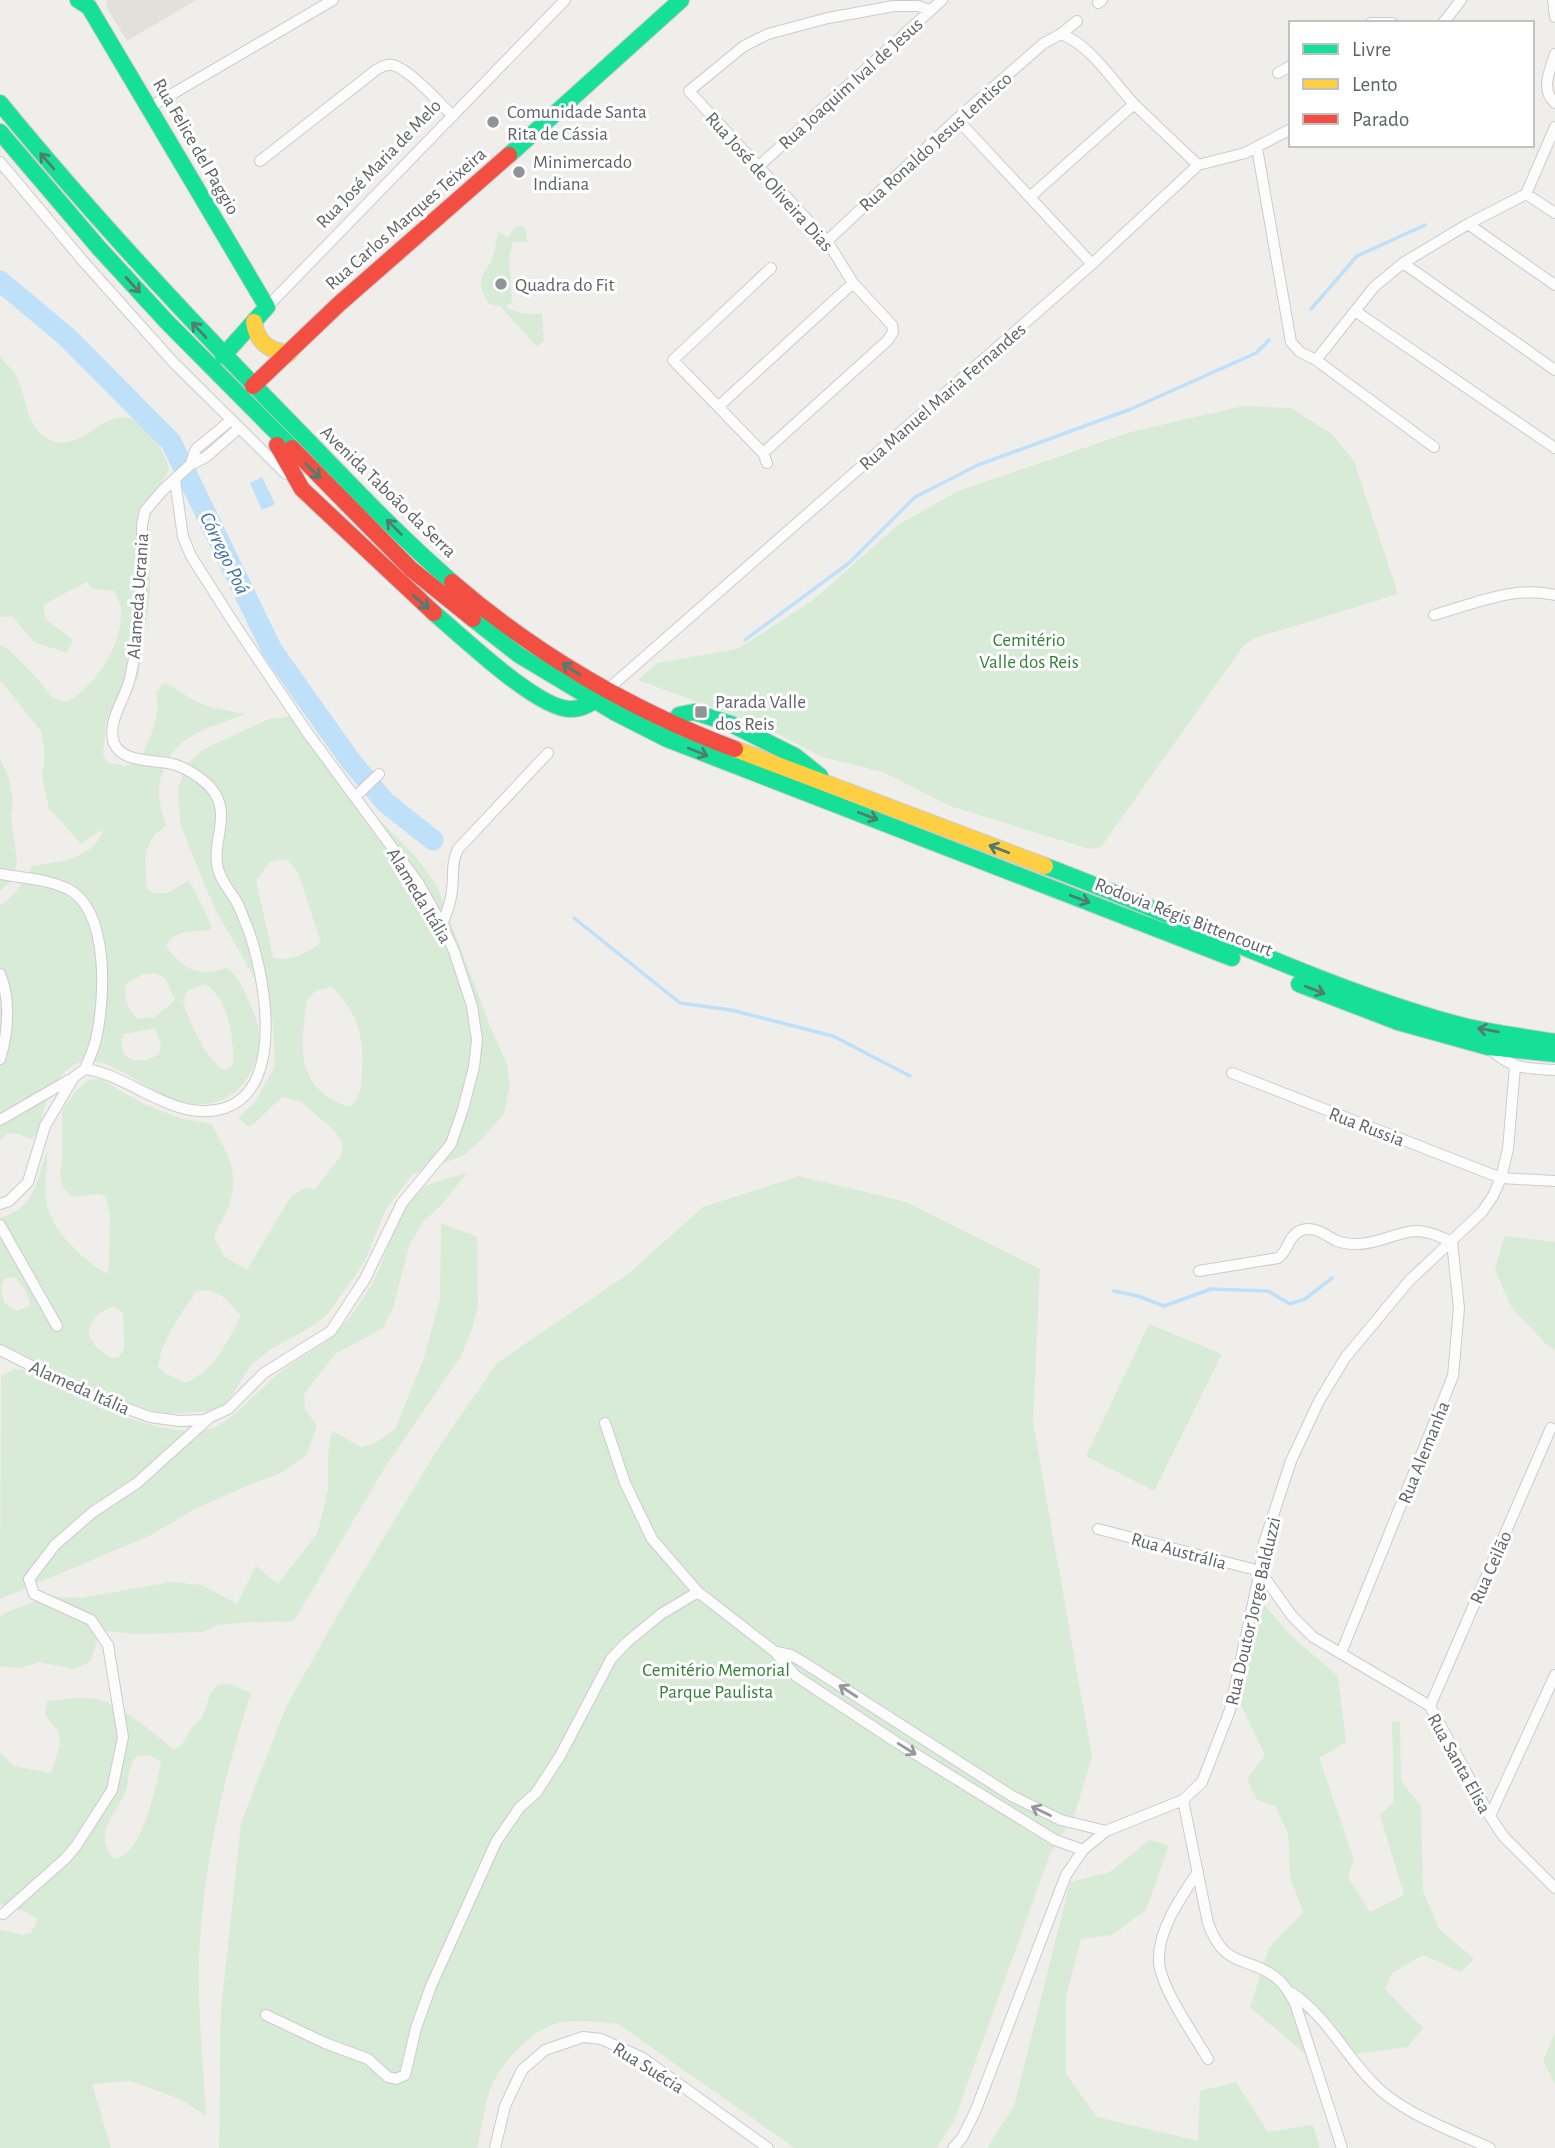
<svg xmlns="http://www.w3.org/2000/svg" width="1555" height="2148" font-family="'Alegreya Sans',sans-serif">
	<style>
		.education { fill: #e2e0da }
		.green { fill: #d8ebd6; fill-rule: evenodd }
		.water { fill: #bfe0f9 }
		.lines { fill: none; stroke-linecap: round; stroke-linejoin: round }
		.stream { stroke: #bfe0f9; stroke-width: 3.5 }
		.river { stroke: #bfe0f9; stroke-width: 21 }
		.street-casing { stroke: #cbcccc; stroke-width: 12 }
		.fast-casing { stroke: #cacacb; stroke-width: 18 }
		.slow-casing { stroke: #cacacb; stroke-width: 18 }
		.jam-casing { stroke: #cacacb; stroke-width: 18 }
		.street { stroke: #fdfcfc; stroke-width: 10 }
		.fast { stroke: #16e098; stroke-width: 16 }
		.slow { stroke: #ffcf43; stroke-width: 16 }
		.jam { stroke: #f24e42; stroke-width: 16 }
		.oneway { stroke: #507c72 }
		.oneway2 { stroke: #96999c }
		.poi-dot { fill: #919496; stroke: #fff; stroke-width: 2.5 }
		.labels { text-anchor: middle; stroke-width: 6; stroke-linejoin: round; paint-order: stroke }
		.street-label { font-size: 19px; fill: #5f6368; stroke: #fff }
		.poi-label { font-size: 19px; fill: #5f6368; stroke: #fff; text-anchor: start }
		.park-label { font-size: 19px; fill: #348238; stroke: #fff }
		.water-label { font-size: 21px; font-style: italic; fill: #4174aa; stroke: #fff }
	</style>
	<rect width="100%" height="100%" fill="#efeeea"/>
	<path class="education" d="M106 0H196L127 41 107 8Z"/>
	<path class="green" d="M522 226 526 229 527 242H513L509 256 512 302 505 307 520 313 542 314 544 340 537 347 500 306 489 304C476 282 480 280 491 261 495 252 496 241 498 232L508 237 516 226Z
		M0 356C5 363 13 370 17 377 26 397 27 428 48 439 88 459 114 383 152 437 160 448 166 456 169 470L149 501 146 549 150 574V595L138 678 111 710 106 722 103 755 108 763 125 766 140 760C150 738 162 716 156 692L164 683C181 689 188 700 205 705 217 709 232 711 245 714 209 728 172 735 161 777 157 793 160 811 167 825 141 842 145 860 147 888L153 893H168L189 880 212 926 209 930C193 932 174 929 166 946 182 969 199 978 226 968 237 974 242 986 247 997 252 1008 258 1021 259 1033 263 1066 238 1103 203 1104 192 1104 175 1101 166 1096 145 1087 105 1056 84 1061 52 1070 44 1106 38 1134L30 1139 19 1134 8 1133 0 1140V906C15 895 25 883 32 866 57 862 95 859 103 829L81 844 49 808 42 776 45 756 41 731 0 680V645L7 648 34 675 53 698 68 702C97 683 121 648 121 613 121 605 117 598 115 591L94 589 86 582 43 605 46 619 73 640 67 653 34 642 12 616 0 617ZM156 973 165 978 175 1000 155 1017 138 1019C127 1010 125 999 125 985L141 975ZM206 984C229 1001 234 1039 233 1066L225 1070C207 1063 188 1019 183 1001L188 990ZM155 1028 161 1046 159 1054C147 1062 135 1063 124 1055L121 1041 124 1034Z
		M1243 406 1291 408 1333 435 1354 461 1398 594 1255 638 1244 645 1101 847 1089 849 950 806 883 772 822 757 763 726 638 680 657 663 737 649 812 601 898 525 958 491 1131 432Z
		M290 717 307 728 369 809 416 857 437 886 490 1026 507 1064 510 1086 504 1114 481 1140 463 1156 413 1174 386 1209 364 1263 326 1316 306 1330 271 1349 250 1366 227 1403 217 1411 163 1414 118 1399 0 1346V1218C36 1207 36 1182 47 1151 48 1167 44 1185 46 1200 49 1229 83 1260 107 1274L109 1266 110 1214 105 1196 98 1194 72 1197 62 1187 60 1173 62 1161V1111L77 1090 88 1080 100 1079 146 1105 180 1118 212 1124C228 1156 241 1171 228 1208 224 1219 217 1227 214 1238L225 1257 247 1270 291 1196 305 1188 315 1189 341 1156 343 1144 335 1131 301 1102 283 1097C270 1106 262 1119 249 1127L238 1118 255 1102 275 1066 273 1022 258 984 216 911 203 881 180 823 178 788 188 763 204 749 269 719ZM287 859 298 872 321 943C307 952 289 964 273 957L256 880 270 862ZM332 987C358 1013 364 1036 362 1072 362 1085 360 1098 350 1107 295 1089 300 1049 307 1000L316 990ZM15 1277 26 1291 31 1306 15 1311 4 1303 1 1288 4 1279ZM210 1290 224 1297 241 1316C225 1345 216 1369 186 1383L166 1374 158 1367C161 1341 181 1313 196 1292ZM114 1307 123 1313 124 1348 119 1357 111 1358 96 1347 88 1334C92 1318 98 1311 114 1307Z
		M0 759 8 775 13 799 11 815 17 862 13 880 0 891Z
		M467 1173 442 1204 423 1222 409 1246 393 1308 383 1328 335 1354 304 1394 305 1409 317 1426 306 1455 281 1473 244 1487 195 1509 151 1535 0 1599 1 1376 14 1369 23 1370C69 1393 163 1444 214 1428 230 1422 266 1383 283 1370 296 1360 310 1353 323 1344 343 1329 361 1304 373 1282 385 1260 396 1216 409 1199 422 1183 449 1178 467 1173Z
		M799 1176 906 1202 1040 1269 1033 1423 1092 1757 1074 1816 1050 1854 954 2121 936 2148H795L618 2024C597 2022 578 2019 558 2023 533 2029 503 2061 492 2085 484 2103 482 2128 477 2148H219L221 2011 241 1823 286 1707 345 1602 437 1450 497 1363 628 1274 703 1207Z
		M441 1223 477 1237 478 1305 472 1329 461 1356 385 1467 294 1621 237 1623 218 1625 202 1632 136 1634 105 1631 97 1640 91 1661 75 1669 38 1662 21 1668 0 1666V1617L5 1613 49 1596 80 1598 171 1582 202 1585 237 1604 256 1566 278 1584 318 1532 328 1489V1455L330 1439 333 1431 361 1447 375 1443 395 1429 424 1358 440 1299Z
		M1504 1236 1555 1242V1350L1548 1346 1512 1308 1495 1270Z
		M1149 1324 1222 1354 1154 1491 1086 1456Z
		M1260 1600 1291 1636 1338 1676 1346 1742 1319 1758 1354 1859 1348 1877 1370 1912 1404 1895 1380 1815 1394 1802 1392 1722 1400 1721 1401 1781 1421 1806 1423 1891 1439 1929 1474 1959 1461 1972 1423 1955 1392 1973 1385 1989 1423 2028 1408 2047 1354 2054 1318 2010 1297 2020 1309 2057 1250 2007 1269 1948 1303 1912 1290 1876 1288 1833 1275 1806 1257 1800 1247 1779 1265 1755 1239 1701Z
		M230 1684 251 1693C223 1779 202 1870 199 1961 198 2012 203 2065 206 2116L180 2099 130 2081 92 2084 111 2148H0V1930L23 1935 31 1933 38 1919 24 1911 0 1905V1752L14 1766 51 1773 60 1745 59 1733 45 1714 47 1701C64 1700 86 1695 103 1701 122 1707 157 1735 173 1749L181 1746 193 1726 202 1718 211 1692 218 1685ZM149 1755 161 1762C156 1787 143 1855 114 1859 92 1835 114 1817 125 1793 131 1778 125 1771 137 1756Z
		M1149 1840 1169 1845 1146 1910 1112 1935 1081 1939 1066 1997V2074L1097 2117 1198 2141 1200 2091 1236 2082 1268 2132 1313 2125 1320 2148H987L1014 2106 1070 1882 1110 1872Z
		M1555 2033V2084L1543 2061Z"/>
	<path class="water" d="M262 477 275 504 262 510 250 483Z"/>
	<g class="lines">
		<path class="stream" d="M1311 309 1357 256 1425 225
			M745 640 849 563 915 497 978 465 1131 409 1256 353 1269 340
			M574 918 680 1003 731 1010 833 1036 910 1076
			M1114 1291 1138 1296 1164 1306 1211 1289 1268 1291 1290 1304 1305 1299 1332 1278"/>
		<path class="river" d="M0 281 67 337 171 442 272 650 350 760 385 802 433 840"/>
		<defs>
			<path id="street" d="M1553 0 1555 17
				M1098 3 1102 0
				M1371 23H1392
				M1443 23 1461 0
				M1061 34 1077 21
				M1555 54C1550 70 1540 90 1555 103
				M1278 73 1291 66
				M150 107 333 0
				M957 119 1092 264
				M1257 148 1291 342 1300 352 1316 360
				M260 161 376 70C381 67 386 64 392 65 409 68 440 104 453 116
				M0 162 83 261 173 362 286 474
				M758 167 942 0
				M1526 194 1555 213
				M1031 196 1134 104
				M1468 224 1555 285
				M827 241 957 119 1044 43 1061 34C1092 46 1113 82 1135 105 1156 125 1177 145 1198 165
				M1403 263 1555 370
				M267 307 565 0
				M1355 311 1555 448
				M719 406 853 283
				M1434 447 1316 360 1374 287 1403 263 1468 224 1526 194 1555 127
				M763 453 888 340 893 332 892 325 853 283 827 241 689 91 744 46 768 34 828 18 894 6H918L930 10
				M767 463 763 453 673 360 771 268
				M190 465 196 449 231 420
				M1434 615C1473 604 1515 585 1555 595
				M607 690 1092 264 1198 165 1245 153 1291 129
				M355 797 379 774
				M0 874C22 878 48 879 68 889 110 911 105 1000 96 1039 94 1049 89 1059 85 1069
				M442 925C446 914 451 903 452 890 454 876 451 863 458 849L548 753
				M0 974C11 999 8 1034 0 1059
				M1490 1049C1513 1070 1526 1068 1555 1070
				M1232 1073 1501 1178 1555 1181
				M0 1120 69 1080
				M0 1204 9 1201 28 1182 45 1126 74 1077 85 1069C131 1075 175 1124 225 1108 287 1087 264 971 247 926 243 918 241 909 236 901 230 891 221 881 218 869 211 841 233 814 211 788 203 779 188 769 176 765 158 759 122 764 114 743 106 722 126 698 130 678 142 628 142 576 142 525L145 511 163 490 190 465 206 457 239 428
				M0 1225 57 1326
				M1199 1271 1278 1258C1289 1250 1288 1235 1302 1230 1315 1226 1325 1235 1337 1241 1342 1243 1351 1244 1358 1244 1378 1244 1396 1232 1416 1231 1429 1231 1441 1237 1452 1242L1459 1308 1453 1376 1341 1653
				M0 1350 87 1394 150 1417 179 1421 204 1420 228 1409 264 1373 331 1331 365 1279 402 1203 451 1144 463 1109 474 1067 477 1040 472 1006 454 951 442 925 419 884 307 732 233 622 191 556 183 537 175 480
				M605 1423 625 1483 652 1539 698 1592 774 1651 796 1676 896 1742 1029 1824 1055 1840 1083 1850
				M1098 1529 1260 1571
				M1260 1571 1292 1616 1313 1637 1430 1706 1490 1816 1503 1836 1555 1888
				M774 1651 791 1655 803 1662 1012 1796 1061 1820 1106 1831
				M1430 1706 1551 1428
				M1183 1800 1208 1923C1225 1971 1248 1954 1279 1980 1286 1986 1290 1995 1295 2003L1342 2148
				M1490 1816 1555 1675
				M1198 1872C1181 1897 1157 1931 1159 1962 1161 1988 1194 2035 1208 2059
				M3 1914 66 1858 76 1846 112 1790 123 1737 108 1645 91 1620 34 1594 29 1579 55 1545 93 1512 137 1483 209 1418
				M1292 1993C1326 2016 1344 2053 1372 2082 1399 2112 1453 2131 1490 2148
				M266 2015 325 2043 368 2059 388 2077 396 2079 405 2075 416 2028 431 1986 496 1842 520 1807 536 1793 560 1756 611 1659 626 1643 661 1614 698 1592
				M495 2148 505 2106 522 2070 545 2050 583 2037 601 2039 643 2058 768 2148
				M953 2148 962 2138 975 2112 1066 1875 1083 1850 1106 1831 1183 1800 1202 1782 1230 1710 1260 1571 1264 1543 1291 1461 1319 1401 1345 1358 1409 1281 1482 1212 1493 1196 1501 1178 1508 1149 1515 1067"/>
			<path id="fast" d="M78 0 89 7 267 307 223 356
				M0 103C89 212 184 314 282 414 338 471 392 530 452 582
				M0 132 99 248 167 322 292 448
				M509 155 681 0
				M434 613C463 637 535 707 569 709 583 710 593 702 603 694
				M473 619 519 655 614 712 667 739 1232 958
				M670 732 679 715 694 712 731 724 795 756 820 776
				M1045 866C1183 917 1314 985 1456 1024 1488 1033 1522 1036 1555 1042
				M1299 984 1398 1022 1488 1047 1555 1054"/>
			<path id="slow" d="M254 322C257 343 269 351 289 353
				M735 749 1045 866"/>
			<path id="jam" d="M253 386 339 304 509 155
				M277 445 302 489 434 613
				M292 448 411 569 473 619
				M452 582C535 654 633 711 735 749"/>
		</defs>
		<use href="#street" class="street-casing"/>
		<use href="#fast" class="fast-casing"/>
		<use href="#slow" class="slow-casing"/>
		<use href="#jam" class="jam-casing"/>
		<use href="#street" class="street"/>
		<use href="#fast" class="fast"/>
		<use href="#slow" class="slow"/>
		<use href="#jam" class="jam"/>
	</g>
	<defs><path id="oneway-shaft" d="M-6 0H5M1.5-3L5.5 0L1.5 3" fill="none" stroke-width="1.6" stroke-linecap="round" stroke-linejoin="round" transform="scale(1.75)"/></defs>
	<g class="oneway">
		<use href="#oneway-shaft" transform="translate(47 161) rotate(-131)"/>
		<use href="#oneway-shaft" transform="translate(133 285) rotate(48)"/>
		<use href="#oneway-shaft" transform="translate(199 330) rotate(-133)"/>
		<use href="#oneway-shaft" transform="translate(313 471) rotate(45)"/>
		<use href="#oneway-shaft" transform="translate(394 527) rotate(-135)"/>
		<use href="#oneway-shaft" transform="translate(421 602) rotate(41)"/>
		<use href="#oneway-shaft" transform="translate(571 669) rotate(-147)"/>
		<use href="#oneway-shaft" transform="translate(698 752) rotate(22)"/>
		<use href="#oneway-shaft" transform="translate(868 816) rotate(21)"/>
		<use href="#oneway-shaft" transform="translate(999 849) rotate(-159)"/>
		<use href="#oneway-shaft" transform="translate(1080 899) rotate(21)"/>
		<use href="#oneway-shaft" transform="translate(1315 990) rotate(21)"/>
		<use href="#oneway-shaft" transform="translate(1488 1030) rotate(-170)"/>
	</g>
	<g class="oneway2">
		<use href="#oneway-shaft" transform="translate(848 1691) rotate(-147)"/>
		<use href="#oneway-shaft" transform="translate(907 1749) rotate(32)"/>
		<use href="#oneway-shaft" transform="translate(1041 1811) rotate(-154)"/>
	</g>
	<g class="poi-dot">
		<circle cx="493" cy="122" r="7"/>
		<circle cx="519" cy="172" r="7"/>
		<circle cx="501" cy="284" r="7"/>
		<rect x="694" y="705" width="14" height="14" rx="3.5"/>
	</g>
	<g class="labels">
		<g class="street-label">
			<text transform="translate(850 83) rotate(-42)" y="7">Rua Joaquim Ival de Jesus</text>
			<text transform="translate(935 141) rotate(-42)" y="7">Rua Ronaldo Jesus Lentisco</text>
			<text transform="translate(197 146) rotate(60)" y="7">Rua Felice del Paggio</text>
			<text transform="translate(378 163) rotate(-46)" y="7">Rua José Maria de Melo</text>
			<text transform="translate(770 181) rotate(48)" y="7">Rua José de Oliveira Dias</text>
			<text transform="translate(405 218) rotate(-41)" y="7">Rua Carlos Marques Teixeira</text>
			<text transform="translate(942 396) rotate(-41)" y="7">Rua Manuel Maria Fernandes</text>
			<text transform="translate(389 491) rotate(44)" y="7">Avenida Taboão da Serra</text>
			<text transform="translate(137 596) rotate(-86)" y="7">Alameda Ucrania</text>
			<text transform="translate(420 895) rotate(59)" y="7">Alameda Itália</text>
			<text transform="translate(1184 916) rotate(21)" y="7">Rodovia Régis Bittencourt</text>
			<text transform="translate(1367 1126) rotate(21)" y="7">Rua Russia</text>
			<text transform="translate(80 1387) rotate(24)" y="7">Alameda Itália</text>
			<text transform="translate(1423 1452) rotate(-68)" y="7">Rua Alemanha</text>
			<text transform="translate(1179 1550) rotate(15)" y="7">Rua Austrália</text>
			<text transform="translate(1490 1567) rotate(-66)" y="7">Rua Ceilão</text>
			<text transform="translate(1252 1611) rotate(-77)" y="7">Rua Doutor Jorge Balduzzi</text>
			<text transform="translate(1460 1763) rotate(61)" y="7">Rua Santa Elisa</text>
			<text transform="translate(649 2067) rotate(32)" y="7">Rua Suécia</text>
		</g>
		<g class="poi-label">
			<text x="507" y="118">Comunidade Santa<tspan x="507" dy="22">Rita de Cássia</tspan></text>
			<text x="533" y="168">Minimercado<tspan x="533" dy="22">Indiana</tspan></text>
			<text x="515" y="291">Quadra do Fit</text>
			<text x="715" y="708">Parada Valle<tspan x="715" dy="22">dos Reis</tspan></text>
		</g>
		<g class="park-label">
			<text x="1029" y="646">Cemitério<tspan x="1029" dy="22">Valle dos Reis</tspan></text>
			<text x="716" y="1676">Cemitério Memorial<tspan x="716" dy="22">Parque Paulista</tspan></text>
		</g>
		<g class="water-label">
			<text transform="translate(225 553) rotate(64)" y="7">Córrego Poá</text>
		</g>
	</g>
	<rect x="1289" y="21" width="245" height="126" fill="#ffffff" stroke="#bfc1c3" stroke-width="2"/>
	<rect x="1303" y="44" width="35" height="10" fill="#16e098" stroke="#bfc1c3" stroke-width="2"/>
	<text x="1352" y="56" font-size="21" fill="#5f6368">Livre</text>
	<rect x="1303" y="79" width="35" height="10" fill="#ffcf43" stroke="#bfc1c3" stroke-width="2"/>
	<text x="1352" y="91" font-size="21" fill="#5f6368">Lento</text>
	<rect x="1303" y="114" width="35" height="10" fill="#f24e42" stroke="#bfc1c3" stroke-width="2"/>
	<text x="1352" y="126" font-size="21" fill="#5f6368">Parado</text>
</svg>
